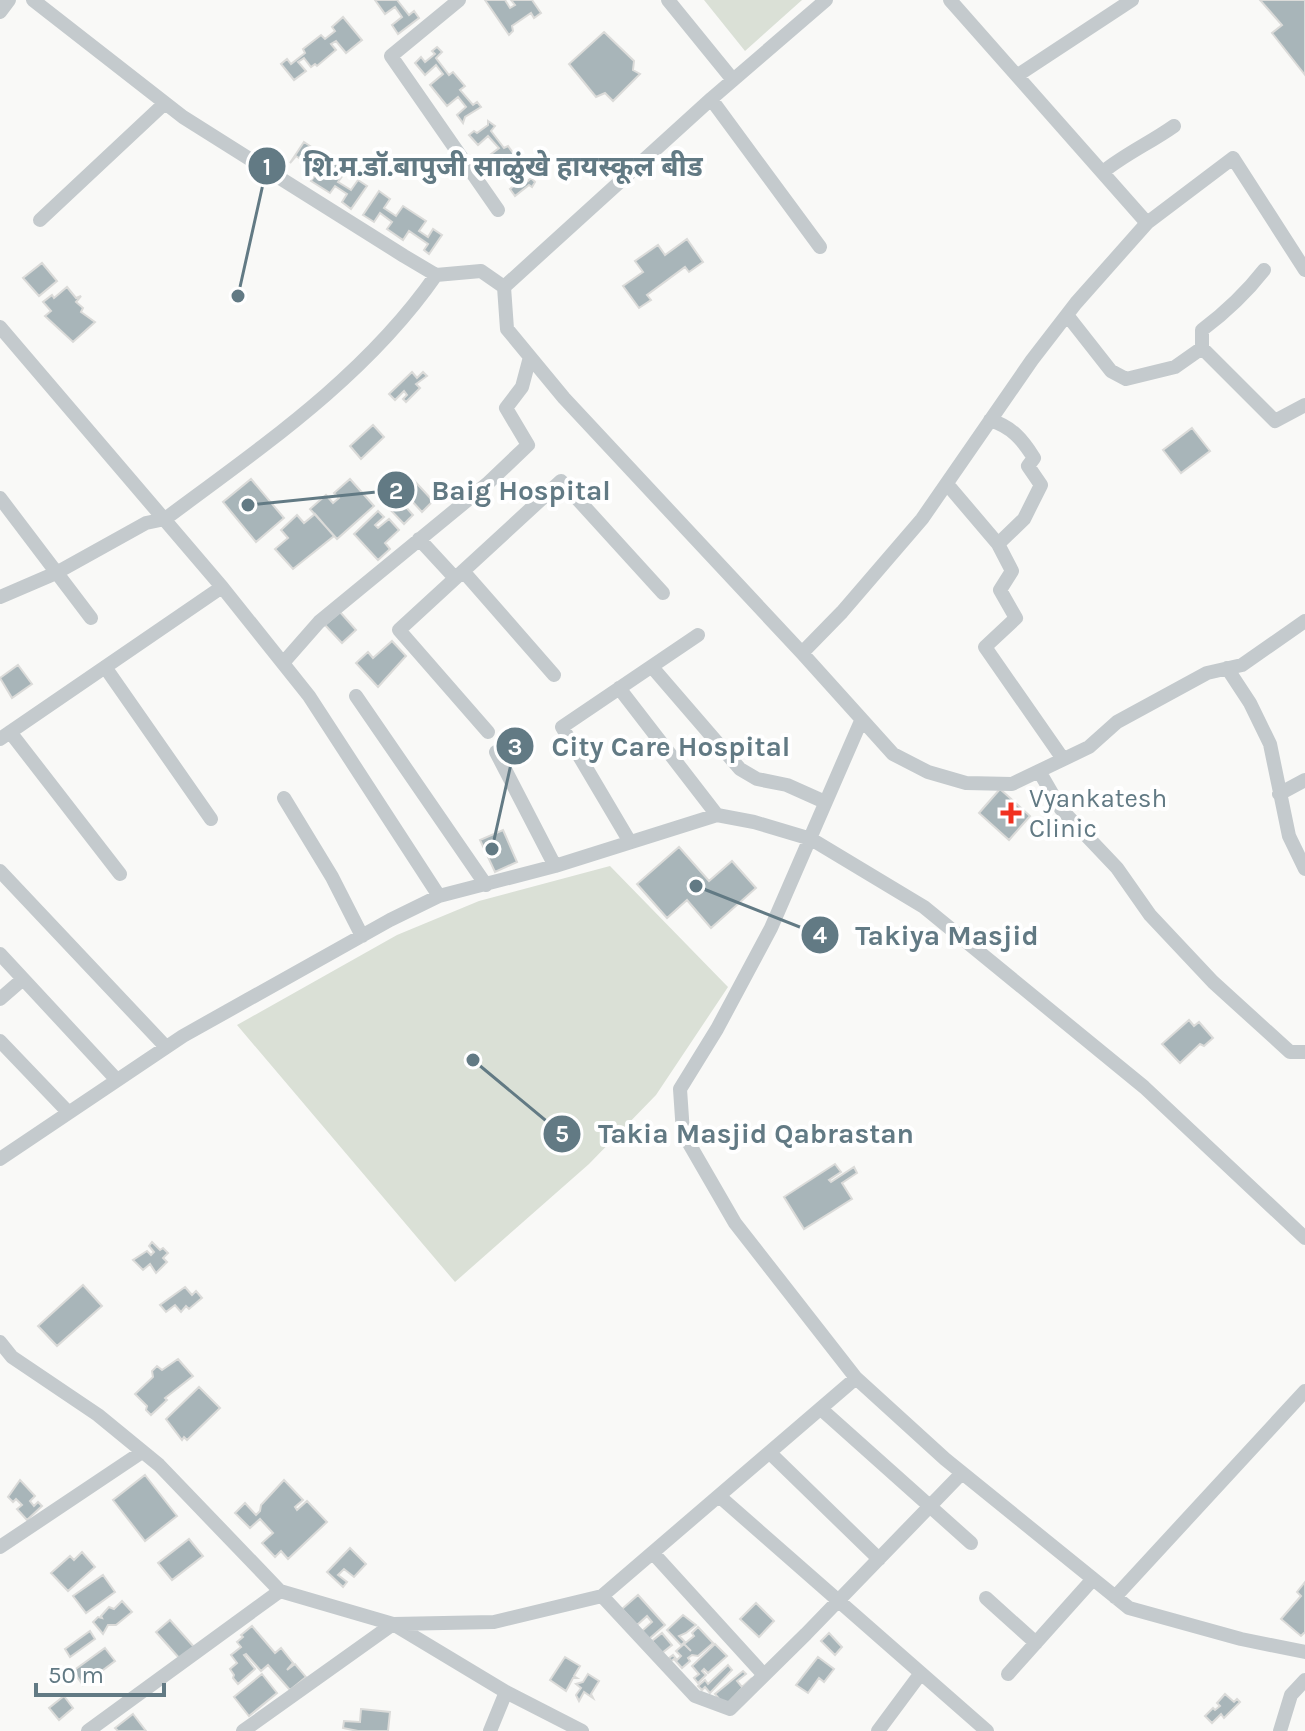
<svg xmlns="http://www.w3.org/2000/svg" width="1305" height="1731" font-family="Karla,'Noto Sans Devanagari',sans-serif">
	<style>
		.green { fill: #dae0d6 }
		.building { fill: #a8b5b9; stroke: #dbdbd9; stroke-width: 2 }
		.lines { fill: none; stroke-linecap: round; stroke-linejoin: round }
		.street { stroke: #c4cacd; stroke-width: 14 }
		.poi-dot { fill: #f13120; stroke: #fff; stroke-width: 3 }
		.labels { text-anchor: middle; stroke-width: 8; stroke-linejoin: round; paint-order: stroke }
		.poi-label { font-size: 26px; fill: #627a84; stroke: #fff; text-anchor: start }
		.leader { fill: none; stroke: #627a84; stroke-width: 3 }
		.callout-dot { fill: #627a84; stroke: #fff; stroke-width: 3 }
		.mark-label { font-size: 24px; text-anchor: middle; font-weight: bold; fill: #fff }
		.callout-label { font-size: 28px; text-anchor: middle; font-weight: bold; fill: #627a84; stroke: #fff; stroke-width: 8; stroke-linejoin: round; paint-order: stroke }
	</style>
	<rect width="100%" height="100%" fill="#f9f9f7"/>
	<path class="green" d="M704 0H802L745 51Z
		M610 866 728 987 656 1095 589 1164 455 1282 237 1025 397 935 479 901Z"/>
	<path class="building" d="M375 0H397L409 15 414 11 419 18 398 34 392 25 402 17 395 7 385 14Z
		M485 0H505L510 8 515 5 511 0H532L541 13 534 18 531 13 512 26 513 31 509 35Z
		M1260 0H1305V75L1272 33 1282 25Z
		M343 17 362 40 346 53 336 41 331 44 336 50 317 66 315 64 311 67 304 58 298 62 306 71 294 80 281 64 287 59 291 64 305 53 303 49 321 35 325 39 335 31 332 27Z
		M604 32 634 61 633 70 640 74 613 101 605 93 596 97 569 64Z
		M437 47 442 52 436 58 449 75 453 72 465 86 460 90 473 105 477 102 481 107 465 117 463 123 457 115 466 107 458 97 447 106 430 85 443 74 436 65 425 75 415 63 421 57 425 62 435 54 432 51Z
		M488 121 495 126 491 131 504 148 508 146 518 160 515 164 528 181 531 178 535 182 532 187 529 185 515 196 510 189 520 181 511 170 502 178 486 158 499 148 488 136 478 145 469 135 474 131 477 133 488 125Z
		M304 142 316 150 310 160 316 164 323 155 346 171 338 182 351 190 358 180 367 186 351 209 342 202 347 194 335 186 330 193 311 181 318 171 296 156 290 163Z
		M379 191 390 199 384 208 396 216 403 206 426 221 419 231 428 237 433 229 442 235 429 254 424 250 428 244 409 231 403 240 387 229 392 222 380 213 374 222 363 215Z
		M687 239 703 262 689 272 685 267 647 295 651 300 639 308 623 286 643 272 635 261 658 245 665 255Z
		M42 263 57 281 39 296 23 278Z
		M67 287 76 298 81 296 76 302 83 308 81 312 95 322 73 342 45 316 51 311 43 302 52 295 54 298Z
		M412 372 417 378 423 372 427 376 416 384 420 388 406 402 403 399 407 395 404 391 395 400 389 394Z
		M373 425 384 437 361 459 350 446Z
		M1192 428 1210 451 1181 473 1163 450Z
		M409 475 433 501 422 512 411 500 405 506 413 515 404 524 382 501Z
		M251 479 284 518 256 542 223 502Z
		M350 479 374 506 337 539 310 509 326 495 333 503 339 498 334 493Z
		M378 511 384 517 375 525 378 528 389 519 399 530 385 543 390 549 378 560 354 534Z
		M315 514 334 536 293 569 275 549 288 538 281 530 297 515 304 523Z
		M340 612 356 630 342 643 325 625Z
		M392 641 406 656 378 687 356 663 368 652 373 658Z
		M18 665 32 684 12 698 0 678Z
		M1000 789 1030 816 1009 840 979 813Z
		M503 830 517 862 495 872 480 840Z
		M679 847 709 881 732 861 756 888 711 928 687 900 667 918 637 884Z
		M1189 1020 1194 1026 1199 1022 1213 1038 1204 1046 1200 1044 1180 1063 1162 1044Z
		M835 1164 841 1172 829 1180 831 1182 854 1167 857 1173 842 1183 852 1199 804 1229 784 1197Z
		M152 1242 160 1250 163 1248 168 1253 163 1258 167 1262 156 1273 150 1264 143 1270 133 1260 147 1251 151 1255 154 1252 149 1246Z
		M83 1285 102 1306 57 1346 38 1326Z
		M185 1287 192 1295 196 1291 202 1298 189 1309 186 1306 181 1312 175 1305 166 1312 160 1305Z
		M178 1359 193 1376 165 1398 167 1400 151 1415 146 1410 147 1406 135 1394 153 1377 152 1371 157 1366 162 1370Z
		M199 1387 220 1408 187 1440 184 1437 182 1440 166 1419Z
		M145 1475 177 1516 145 1541 113 1500Z
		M20 1480 35 1496 30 1501 34 1506 38 1502 42 1506 27 1520 17 1509 22 1505 16 1499 13 1502 8 1497Z
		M284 1480 303 1500 295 1507 297 1510 307 1501 327 1522 288 1559 281 1551 275 1557 262 1543 273 1533 260 1519 250 1528 235 1513 245 1503 256 1515 260 1511 261 1505Z
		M189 1539 203 1556 172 1580 158 1563Z
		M350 1548 366 1564 354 1577 344 1569 338 1575 347 1582 343 1587 327 1572Z
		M82 1552 95 1567 68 1591 51 1573 70 1556 74 1560Z
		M103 1575 115 1592 86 1613 73 1596Z
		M1305 1582V1632L1301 1636 1281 1619 1301 1596 1297 1592Z
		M638 1595 665 1625 649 1639 642 1631 652 1622 647 1616 637 1625 622 1609Z
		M122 1601 132 1612 116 1625H108L103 1634 93 1622 98 1617 102 1618 101 1616 109 1607 114 1609Z
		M756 1603 774 1621 759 1637 740 1619Z
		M683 1615 696 1625 686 1633 679 1636 685 1642 681 1645 667 1630Z
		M170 1620 194 1647 180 1659 156 1632Z
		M252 1626 275 1653 281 1648 293 1663 287 1670 295 1664 306 1677 290 1690 268 1665 261 1671 246 1654 244 1655 255 1669 238 1684 233 1678 234 1675 230 1669 237 1663 231 1655 241 1647 237 1642 243 1637 241 1635Z
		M698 1627 713 1643 698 1656 692 1655 688 1658 690 1661 682 1668 674 1659 671 1661 669 1658 673 1655 677 1660 681 1656 676 1651 684 1644 691 1651 684 1644 694 1636 692 1633Z
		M90 1631 95 1639 70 1657 65 1649Z
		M662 1633 672 1645 662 1653 652 1641Z
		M829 1633 842 1647 835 1655 821 1641Z
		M715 1644 727 1656 708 1673 704 1669 702 1671 706 1675 698 1683 694 1678 699 1674 692 1666Z
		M105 1648 115 1661 83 1685 73 1671Z
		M565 1657 580 1666 574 1676 577 1678H573L566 1691 550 1680Z
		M818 1657 834 1669 824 1682 819 1678 808 1693 796 1685Z
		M728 1665 732 1670 710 1693 705 1687 702 1690 698 1686 705 1680 708 1684Z
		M743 1671 746 1674 737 1681 742 1687 752 1678 725 1706 715 1694Z
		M262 1674 277 1693 249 1716 234 1697Z
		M588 1674 599 1681 591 1694 593 1698 584 1692 579 1701 576 1695 581 1688 576 1684 583 1682Z
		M1225 1694 1234 1702 1237 1699 1240 1702 1224 1718 1221 1714 1212 1723 1205 1716 1213 1708 1215 1710 1220 1706 1217 1703Z
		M64 1696 73 1708 59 1720 49 1708Z
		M361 1709 390 1712 388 1731H358L343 1728 344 1721 360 1722Z
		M133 1714 146 1731H118L115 1728Z"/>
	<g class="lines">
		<path class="street" d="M33 0 183 117 404 256 436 275 481 271 504 287 507 329 564 398 802 653 893 754 928 772 966 783 1012 784 1089 747 1117 722 1207 673 1242 665 1305 621
			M459 0 391 56 498 210
			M668 0 733 80
			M0 12 9 0
			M1018 75 1132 0
			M711 99 820 247
			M1103 172C1125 154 1150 143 1174 126
			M40 220 165 103
			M1147 223 1233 158 1305 270
			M504 287 711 99 826 0
			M1067 315 1111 371 1126 379 1175 367 1202 348V330C1226 312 1246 293 1264 270
			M0 327 222 587 309 696 439 896
			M1202 348 1275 421 1305 405
			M990 420C1012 427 1022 439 1034 458L1028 466 1041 485 1024 519 998 544 1012 571 1000 590 1016 618 985 647 1063 759
			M947 484 998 544
			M0 498 91 618
			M419 539 455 578
			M463 571 554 675
			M0 597 56 573 146 523 165 519C263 446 366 376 436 275
			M802 653 842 612 922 519 1032 360 1076 303 1147 223 950 0
			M283 663 319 622 487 484 528 445 506 408 522 387 530 357
			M105 667 211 819
			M652 667 740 769 757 779 787 785 825 802
			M1227 668 1250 703 1270 744 1289 836 1305 869
			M619 688 717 815
			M356 696 486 885
			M861 721 771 928 717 1029 680 1089 683 1133 735 1223 856 1378 945 1459 1129 1608 1241 1639 1305 1652
			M10 732 120 874
			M488 732 399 630 561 481 663 593
			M0 739 222 587
			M496 752 555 866
			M1039 771 1061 809 1117 868 1150 915 1213 982 1290 1052H1305
			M1279 794 1305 780
			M284 798 332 877 362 936
			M630 842 562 727 698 635
			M0 871 166 1047
			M0 954 116 1079
			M0 999 23 979
			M0 1041 68 1112
			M0 1159 183 1036 390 920 439 896 555 866 717 815 754 822 811 839 924 907 1144 1087 1305 1238
			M0 1342 12 1357 98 1415 159 1465 280 1591 393 1624 494 1622 602 1596 856 1378
			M821 1409 971 1543
			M770 1453 879 1559
			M719 1496 987 1731
			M0 1547 142 1452
			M653 1553 764 1675
			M602 1596 695 1696 730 1709 806 1634 962 1473
			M1115 1597 1305 1391
			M986 1598 1036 1643
			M1008 1674 1093 1579
			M88 1731 280 1591
			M243 1731 393 1624 506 1692 582 1731
			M490 1731 506 1692
			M878 1731 921 1673
			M1280 1731 1291 1695 1305 1680"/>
	</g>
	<path class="poi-dot" d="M1007 801h8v8h8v8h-8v8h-8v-8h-8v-8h8z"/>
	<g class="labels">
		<g class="poi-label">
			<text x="1029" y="807">Vyankatesh<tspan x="1029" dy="30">Clinic</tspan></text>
		</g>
	</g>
	<path class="leader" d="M238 296L267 166M248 505L396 490M492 849L515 746M696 886L820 935M473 1060L562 1134"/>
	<g class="callout-dot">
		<circle cx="238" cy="296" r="8"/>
		<circle cx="248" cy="505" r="8"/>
		<circle cx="492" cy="849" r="8"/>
		<circle cx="696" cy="886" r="8"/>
		<circle cx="473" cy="1060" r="8"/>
		<circle cx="267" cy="166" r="20"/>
		<circle cx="396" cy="490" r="20"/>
		<circle cx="515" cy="746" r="20"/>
		<circle cx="820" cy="935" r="20"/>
		<circle cx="562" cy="1134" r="20"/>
	</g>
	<g class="mark-label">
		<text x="267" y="175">1</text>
		<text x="396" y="499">2</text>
		<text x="515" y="755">3</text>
		<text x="820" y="943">4</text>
		<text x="562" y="1142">5</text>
	</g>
	<g class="callout-label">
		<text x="503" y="176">शि.म.डॉ.बापुजी साळुंखे हायस्कूल बीड</text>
		<text x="521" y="500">Baig Hospital</text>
		<text x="671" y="756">City Care Hospital</text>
		<text x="947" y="945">Takiya Masjid</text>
		<text x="756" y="1143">Takia Masjid Qabrastan</text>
	</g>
	<path d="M36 1683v12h128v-12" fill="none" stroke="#627a84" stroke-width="4"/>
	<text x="48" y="1683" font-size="24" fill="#627a84" stroke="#ffffff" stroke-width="6" paint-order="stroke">50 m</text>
</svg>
